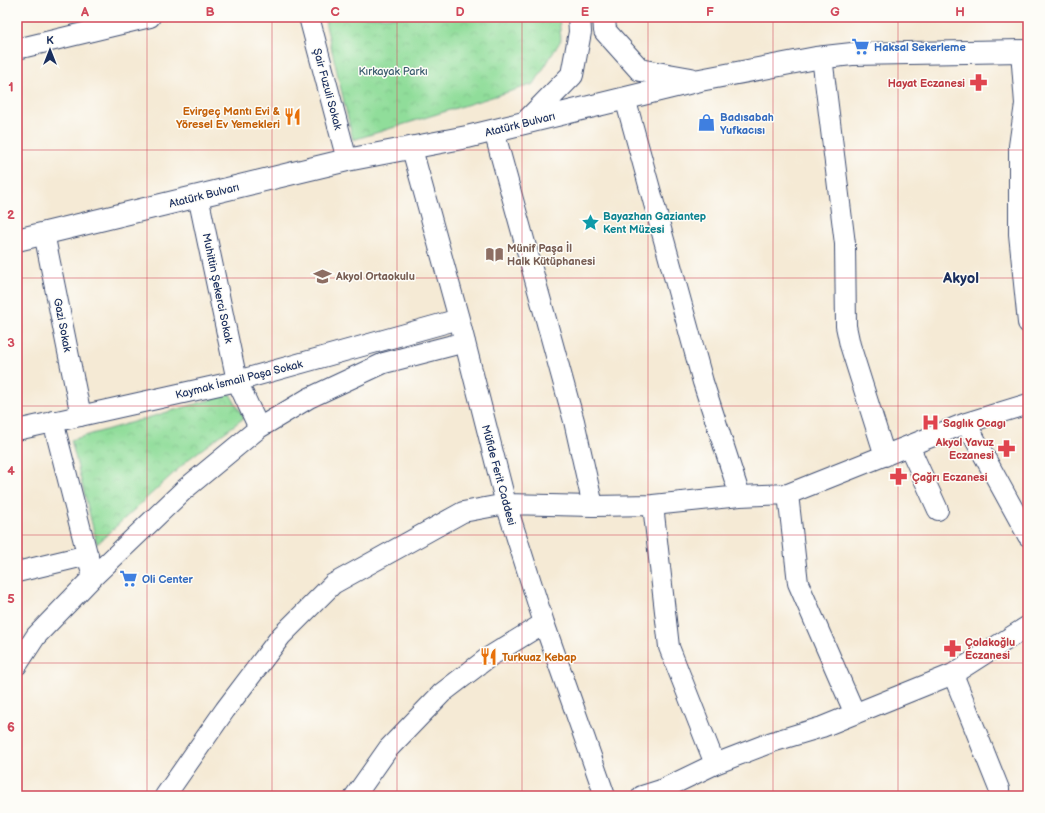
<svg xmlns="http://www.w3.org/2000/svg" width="1045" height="813" font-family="'Balsamiq Sans',sans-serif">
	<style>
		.park { fill: url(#park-crowns); stroke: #56867c }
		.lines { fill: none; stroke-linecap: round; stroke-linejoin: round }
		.minor-casing { stroke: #3c4b70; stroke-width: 22 }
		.major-casing { stroke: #3c4b70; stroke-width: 24 }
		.minor { stroke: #fff; stroke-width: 20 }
		.major { stroke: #fff; stroke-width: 22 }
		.grid { fill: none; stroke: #d1495b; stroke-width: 1; stroke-opacity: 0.55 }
		.labels { text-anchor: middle; stroke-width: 3; stroke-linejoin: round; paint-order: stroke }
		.shop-label { font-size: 11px; font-weight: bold; fill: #366cbe; stroke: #fdfcf7; text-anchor: start }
		.park-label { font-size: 11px; fill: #385a6d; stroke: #fdfcf7 }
		.health-label { font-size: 11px; font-weight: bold; fill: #be3a42; stroke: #fdfcf7; text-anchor: start }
		.street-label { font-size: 11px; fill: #1b2f5e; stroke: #fdfcf7 }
		.food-label { font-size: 11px; font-weight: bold; fill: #c56008; stroke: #fdfcf7; text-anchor: end }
		.culture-label { font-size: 11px; font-weight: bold; fill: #0d838f; stroke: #fdfcf7; text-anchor: start }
		.education-label { font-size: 11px; font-weight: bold; fill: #785e54; stroke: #fdfcf7; text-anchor: start }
		.district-label { font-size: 15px; font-weight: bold; fill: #1b2f5e; stroke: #fdfcf7 }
		.neatline { fill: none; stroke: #d1495b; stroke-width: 1.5 }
		.grid-label { font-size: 13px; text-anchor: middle; font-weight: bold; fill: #d1495b }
	</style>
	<defs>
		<pattern id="park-crowns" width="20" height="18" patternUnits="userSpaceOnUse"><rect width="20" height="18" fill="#90dd9a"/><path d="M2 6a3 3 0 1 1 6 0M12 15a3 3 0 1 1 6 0" fill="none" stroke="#7cbe87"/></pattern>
	</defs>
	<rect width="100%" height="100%" fill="#fdfcf7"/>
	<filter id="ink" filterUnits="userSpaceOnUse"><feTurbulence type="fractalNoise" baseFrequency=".025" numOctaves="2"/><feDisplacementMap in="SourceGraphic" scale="8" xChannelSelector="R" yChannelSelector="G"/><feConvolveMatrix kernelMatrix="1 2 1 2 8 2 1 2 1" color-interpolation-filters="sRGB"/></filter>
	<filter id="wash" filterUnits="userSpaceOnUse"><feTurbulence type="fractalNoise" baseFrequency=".012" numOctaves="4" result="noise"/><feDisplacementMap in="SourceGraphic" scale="16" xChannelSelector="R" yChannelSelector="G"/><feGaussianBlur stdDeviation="0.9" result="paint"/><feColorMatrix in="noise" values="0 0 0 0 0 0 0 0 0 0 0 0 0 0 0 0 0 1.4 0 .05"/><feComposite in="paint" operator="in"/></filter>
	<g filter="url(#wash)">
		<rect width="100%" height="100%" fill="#f5ead5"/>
		<path class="park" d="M324 17H559L561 40 534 84 353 140Z
			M230 394 244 418 190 458 97 544 71 440Z"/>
	</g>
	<g filter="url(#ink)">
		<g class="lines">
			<defs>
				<path id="minor" d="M309 17 347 160
					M17 49 150 17
					M1021 51 1025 104 1019 146V234L1028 323
					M822 57 845 244 846 326 850 345 885 456
					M625 98 703 382 740 496
					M494 131 574 421 593 506
					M412 149 459 319 506 504 544 623 605 796
					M198 196 237 381 259 428
					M44 233 81 416
					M53 421 93 577
					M966 423 1028 536
					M17 430 237 381 459 319
					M909 446 938 510
					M788 494 798 583 855 714
					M653 505 669 647 715 764
					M17 572 88 555
					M17 665 36 636 93 577 185 489 259 428 309 398 384 363 465 342
					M953 674 999 789V796
					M165 796 225 710 281 636 333 584 463 512 506 504 593 506 653 505 740 496 788 494 966 423 1028 404
					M355 796 388 749 442 693 489 657 544 623
					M642 796 661 790 715 764 772 742 822 727 953 674 1028 626"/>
				<path id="major" d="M604 17 605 31 640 70 691 79
					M526 122 572 75 580 32 579 17
					M17 240 347 160 467 137 700 80 816 58 852 54 1028 51"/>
			</defs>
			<use href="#minor" class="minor-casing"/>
			<use href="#major" class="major-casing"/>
			<use href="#minor" class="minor"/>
			<use href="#major" class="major"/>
		</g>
	</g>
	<path class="grid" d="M147 17V796M272 17V796M397 17V796M522 17V796M648 17V796M773 17V796M898 17V796M17 150H1028M17 278H1028M17 406H1028M17 535H1028M17 663H1028"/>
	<defs>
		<symbol id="supermarket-bare" viewBox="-9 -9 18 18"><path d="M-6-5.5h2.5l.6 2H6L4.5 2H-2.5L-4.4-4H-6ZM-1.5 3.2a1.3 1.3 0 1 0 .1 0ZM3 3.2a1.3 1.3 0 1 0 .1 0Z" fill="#3f7fe0" stroke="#fdfcf7" stroke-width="2.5" paint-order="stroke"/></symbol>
		<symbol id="pharmacy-bare" viewBox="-9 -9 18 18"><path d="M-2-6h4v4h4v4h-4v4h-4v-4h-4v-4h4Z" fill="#e0444e" stroke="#fdfcf7" stroke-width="2.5" paint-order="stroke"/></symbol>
		<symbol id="restaurant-bare" viewBox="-9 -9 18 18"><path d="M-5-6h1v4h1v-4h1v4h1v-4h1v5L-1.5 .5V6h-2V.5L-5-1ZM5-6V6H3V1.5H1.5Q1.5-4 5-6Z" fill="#e8710a" stroke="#fdfcf7" stroke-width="2.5" paint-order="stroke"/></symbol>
		<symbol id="shop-bare" viewBox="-9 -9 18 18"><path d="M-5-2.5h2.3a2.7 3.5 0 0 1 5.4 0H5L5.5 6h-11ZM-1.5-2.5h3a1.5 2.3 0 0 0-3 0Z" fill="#3f7fe0" stroke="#fdfcf7" stroke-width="2.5" paint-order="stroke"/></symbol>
		<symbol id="sight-bare" viewBox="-9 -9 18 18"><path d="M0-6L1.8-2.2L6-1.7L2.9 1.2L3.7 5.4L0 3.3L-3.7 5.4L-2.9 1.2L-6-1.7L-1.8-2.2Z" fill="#0f9aa8" stroke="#fdfcf7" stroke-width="2.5" paint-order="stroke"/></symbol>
		<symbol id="library-bare" viewBox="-9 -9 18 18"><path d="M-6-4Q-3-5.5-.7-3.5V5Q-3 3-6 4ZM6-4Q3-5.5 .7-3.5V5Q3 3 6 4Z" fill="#8d6e63" stroke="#fdfcf7" stroke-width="2.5" paint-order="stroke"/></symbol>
		<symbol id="school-bare" viewBox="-9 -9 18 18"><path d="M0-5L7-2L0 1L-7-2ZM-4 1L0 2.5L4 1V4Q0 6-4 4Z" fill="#8d6e63" stroke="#fdfcf7" stroke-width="2.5" paint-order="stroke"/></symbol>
		<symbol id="hospital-bare" viewBox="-9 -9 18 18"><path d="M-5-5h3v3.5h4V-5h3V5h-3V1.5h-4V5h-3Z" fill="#e0444e" stroke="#fdfcf7" stroke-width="2.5" paint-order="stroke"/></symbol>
	</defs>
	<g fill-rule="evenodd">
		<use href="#supermarket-bare" x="848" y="34" width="25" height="25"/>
		<use href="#pharmacy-bare" x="966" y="70" width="25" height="25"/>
		<use href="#restaurant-bare" x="280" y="104" width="25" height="25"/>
		<use href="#shop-bare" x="694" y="110" width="25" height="25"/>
		<use href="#sight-bare" x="578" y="210" width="25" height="25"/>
		<use href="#library-bare" x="482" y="242" width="25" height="25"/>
		<use href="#school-bare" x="310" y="264" width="25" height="25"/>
		<use href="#hospital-bare" x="918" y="410" width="25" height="25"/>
		<use href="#pharmacy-bare" x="994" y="436" width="25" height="25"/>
		<use href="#pharmacy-bare" x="886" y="464" width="25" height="25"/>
		<use href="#supermarket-bare" x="116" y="566" width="25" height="25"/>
		<use href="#pharmacy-bare" x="940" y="636" width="25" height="25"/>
		<use href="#restaurant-bare" x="476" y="644" width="25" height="25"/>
	</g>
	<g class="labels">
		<g class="shop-label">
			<text x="874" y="51">Haksal Sekerleme</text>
			<text x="720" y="121">Badısabah<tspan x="720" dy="13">Yufkacısı</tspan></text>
			<text x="142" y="583">Oli Center</text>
		</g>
		<g class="park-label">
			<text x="393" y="75">Kırkayak Parkı</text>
		</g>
		<g class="health-label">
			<text x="965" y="87" text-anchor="end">Hayat Eczanesi</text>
			<text x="943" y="427">Saglık Ocagı</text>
			<text x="994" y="446" text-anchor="end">Akyol Yavuz<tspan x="994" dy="13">Eczanesi</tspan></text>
			<text x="912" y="481">Çağrı Eczanesi</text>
			<text x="965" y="646">Çolakoğlu<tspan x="965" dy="13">Eczanesi</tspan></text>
		</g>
		<g class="street-label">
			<text transform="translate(328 89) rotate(75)" y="4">Şair Fuzuli Sokak</text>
			<text transform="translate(520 124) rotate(-14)" y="4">Atatürk Bulvarı</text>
			<text transform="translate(204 195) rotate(-14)" y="4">Atatürk Bulvarı</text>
			<text transform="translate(218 288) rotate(78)" y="4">Muhittin Şekerci Sokak</text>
			<text transform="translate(63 325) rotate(79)" y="4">Gazi Sokak</text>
			<text transform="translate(239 379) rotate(-14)" y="4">Kaymak İsmail Paşa Sokak</text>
			<text transform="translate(499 475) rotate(75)" y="4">Müfide Ferit Caddesi</text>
		</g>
		<g class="food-label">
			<text x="280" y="115">Evirgeç Mantı Evi &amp;<tspan x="280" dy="13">Yöresel Ev Yemekleri</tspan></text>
			<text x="502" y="661" text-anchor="start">Turkuaz Kebap</text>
		</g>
		<g class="culture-label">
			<text x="603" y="220">Bayazhan Gaziantep<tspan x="603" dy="13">Kent Müzesi</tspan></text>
		</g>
		<g class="education-label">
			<text x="507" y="252">Münif Paşa İl<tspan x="507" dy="13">Halk Kütüphanesi</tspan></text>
			<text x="336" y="280">Akyol Ortaokulu</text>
		</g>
		<g class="district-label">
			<text x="961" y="283">Akyol</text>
		</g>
	</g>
	<rect width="1045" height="813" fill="none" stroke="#fdfcf7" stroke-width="44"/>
	<g transform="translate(50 50)" stroke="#fdfcf7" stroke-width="3" paint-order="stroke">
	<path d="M0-3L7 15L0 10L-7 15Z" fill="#1b2f5e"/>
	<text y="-6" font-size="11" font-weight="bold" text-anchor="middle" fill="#1b2f5e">K</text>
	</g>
	<rect x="22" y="22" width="1001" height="769" class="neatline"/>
	<g class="grid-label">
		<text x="85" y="16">A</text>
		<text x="210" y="16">B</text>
		<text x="335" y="16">C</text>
		<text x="460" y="16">D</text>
		<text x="585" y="16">E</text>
		<text x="710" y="16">F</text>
		<text x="835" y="16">G</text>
		<text x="960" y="16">H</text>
		<text x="11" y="91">1</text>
		<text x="11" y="219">2</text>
		<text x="11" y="347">3</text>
		<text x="11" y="475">4</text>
		<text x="11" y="603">5</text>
		<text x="11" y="731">6</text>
	</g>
</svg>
